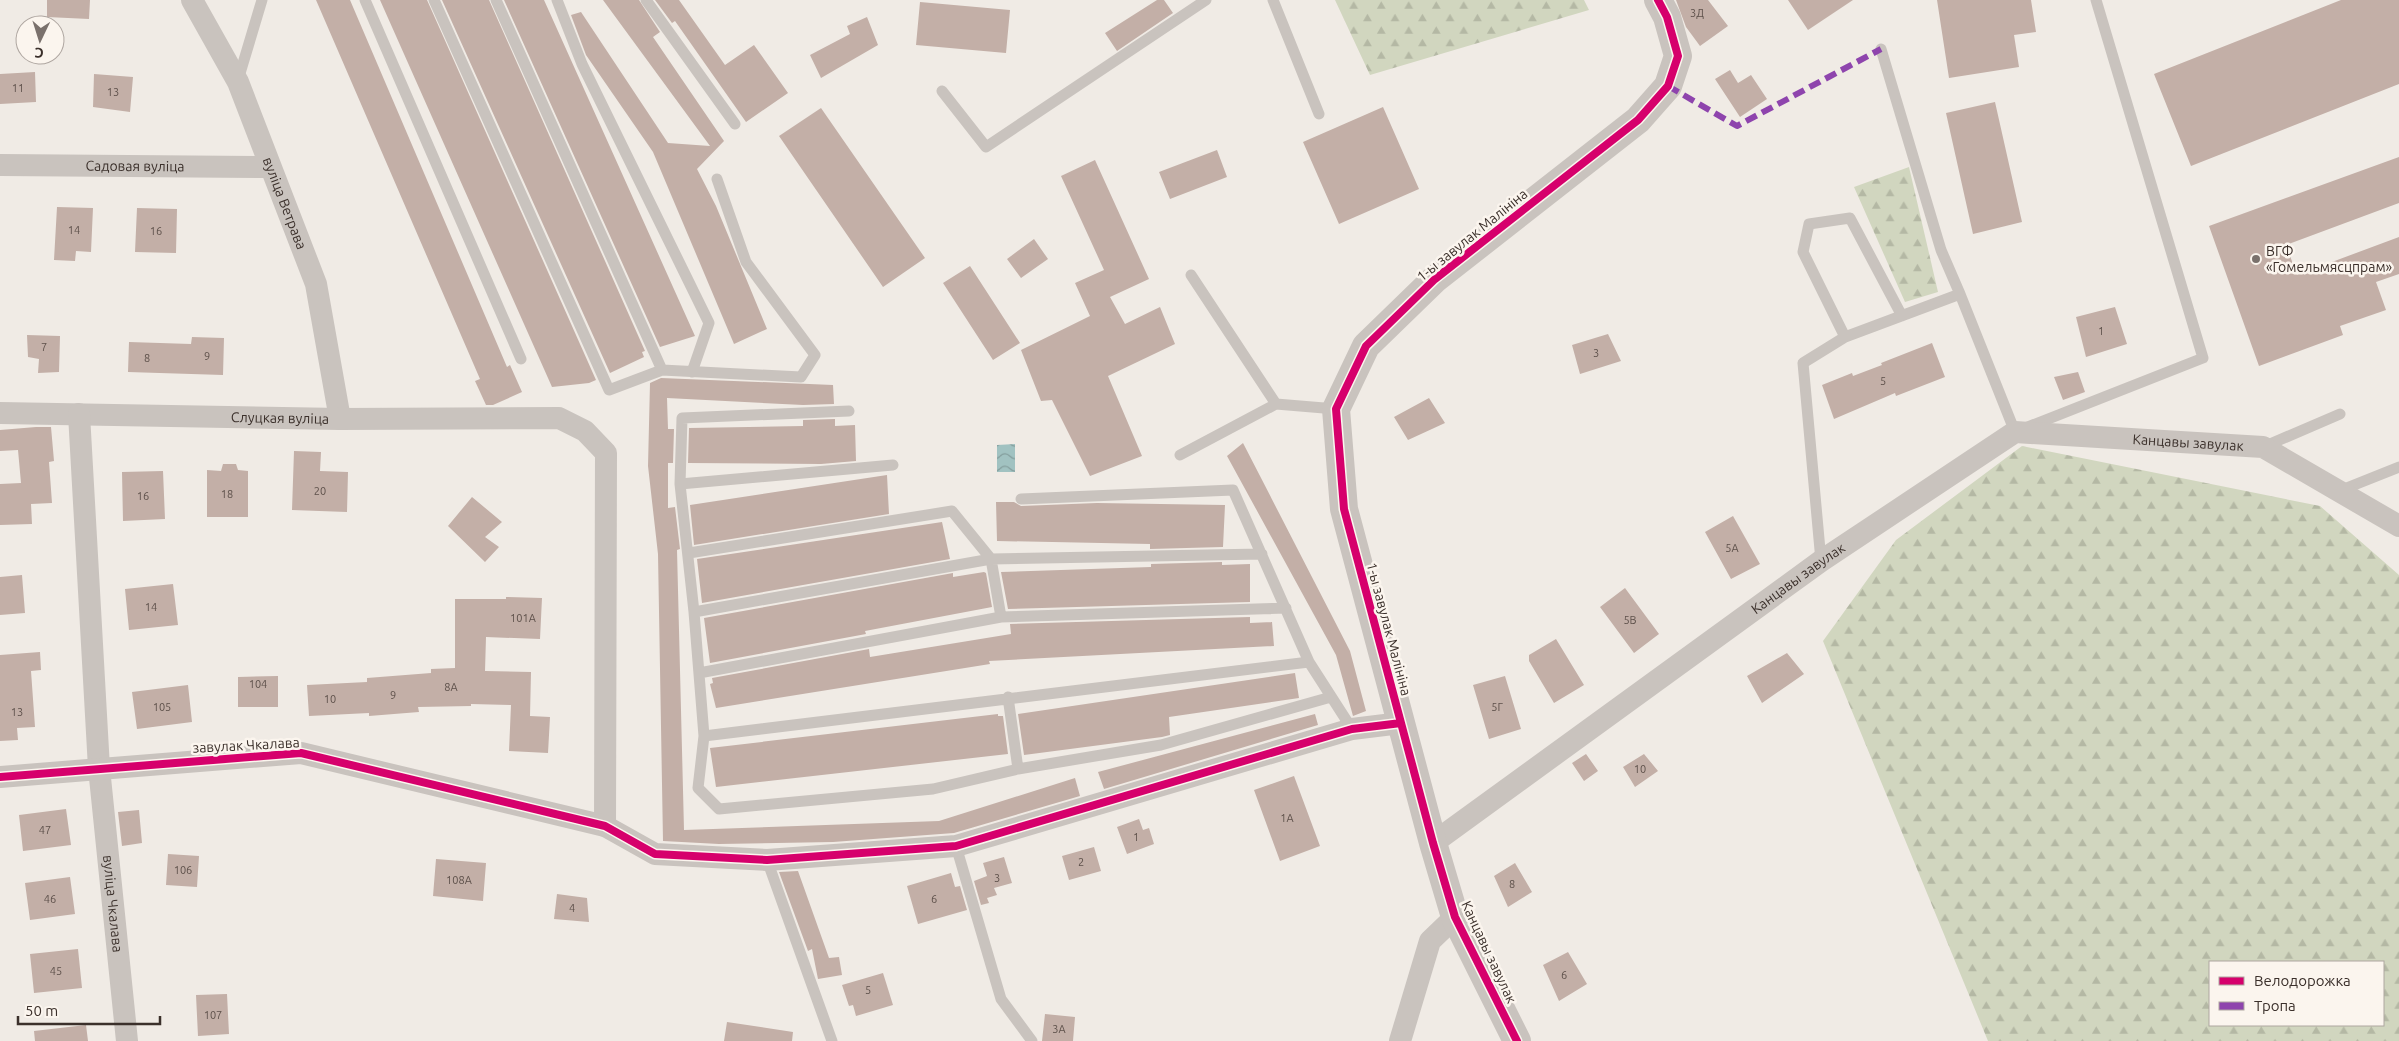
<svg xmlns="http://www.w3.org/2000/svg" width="2399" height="1041" font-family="Ubuntu,sans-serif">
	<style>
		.forest { fill: url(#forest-firs); fill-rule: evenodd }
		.water { fill: url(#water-waves) }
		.building { fill: #c3afa7 }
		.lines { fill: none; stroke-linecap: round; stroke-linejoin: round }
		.service { stroke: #c9c3be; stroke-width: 11 }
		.minor { stroke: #c9c3be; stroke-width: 22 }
		.tertiary { stroke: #c9c3be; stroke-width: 28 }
		.quiet { stroke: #8e44ad; stroke-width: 6; stroke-dasharray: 12 6; stroke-linecap: butt }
		.cycleway-casing { stroke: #fbf5ee; stroke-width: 11 }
		.cycleway { stroke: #d6006c; stroke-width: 8 }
		.poi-dot { fill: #7a716c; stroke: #fbf5ee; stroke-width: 2 }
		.labels { text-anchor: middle; stroke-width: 5; stroke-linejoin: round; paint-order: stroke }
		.number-label { font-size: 11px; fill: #5d504a }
		.street-label { font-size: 14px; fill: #3b302b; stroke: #fbf5ee }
		.poi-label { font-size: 14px; fill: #3b302b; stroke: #fbf5ee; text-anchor: start }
	</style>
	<defs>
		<pattern id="forest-firs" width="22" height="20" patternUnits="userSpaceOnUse" patternTransform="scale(1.25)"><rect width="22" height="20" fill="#d1d6bf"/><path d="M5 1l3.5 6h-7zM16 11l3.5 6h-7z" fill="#b4b8a4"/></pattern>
		<pattern id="water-waves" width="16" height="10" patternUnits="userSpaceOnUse" patternTransform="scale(1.25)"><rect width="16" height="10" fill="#a1c2c1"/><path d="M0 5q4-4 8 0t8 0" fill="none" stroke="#849e9d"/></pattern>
	</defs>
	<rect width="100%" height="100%" fill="#f0ebe5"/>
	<path class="forest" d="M1335 0H1584L1589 10 1370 75Z
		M1909 167 1938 292 1905 302 1854 187Z
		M2022 446 2320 506 2399 575V1041H1988L1823 641 1896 540ZM2383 962V1025H2210V962Z"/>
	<path class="water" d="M1015 444V472H997V445Z"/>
	<path class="building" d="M47 0H90L89 19 47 17Z
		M316 0H350L507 367 510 365 522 392 493 405H486L475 381 480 379Z
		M380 0H427L596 380 589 383 552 387Z
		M442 0H489L645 351 642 352 644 357 610 373Z
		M504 0H544L695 336 660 347Z
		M603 0H639L660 32 653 37 724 141 697 169 716 206 767 329 734 344 653 152 586 55 571 15 581 12 668 143 710 146Z
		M655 0H679L725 65 754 45 788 93 746 122 675 21 672 23Z
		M1157 0H1164L1173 13 1117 51 1105 33Z
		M1676 0H1708L1728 26 1700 46 1686 27Z
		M1788 0H1853L1808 30Z
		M1937 0H2031L2036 32 2014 35 2019 67 1949 78Z
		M2341 0H2399V84L2191 166 2154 74Z
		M920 2 1010 10 1006 53 916 45Z
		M867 17 878 45 821 78 810 55 850 34 847 26Z
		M1730 70 1738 83 1751 75 1767 99 1740 117 1715 79Z
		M35 72 36 102 0 104V74Z
		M94 74 133 77 130 112 93 107Z
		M1995 102 2022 222 1973 234 1946 113Z
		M1383 107 1419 189 1339 224 1303 142Z
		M821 108 925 258 883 287 779 136Z
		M1217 150 1227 177 1170 199 1159 172Z
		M2399 157V203L2286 245 2297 275 2399 237V274L2376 282 2386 310 2340 326 2343 335 2259 366 2209 226Z
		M1095 160 1149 279 1110 297 1125 324 1160 307 1175 344 1108 376 1142 456 1090 476 1052 400 1041 401 1021 350 1090 316 1075 283 1104 270 1061 176Z
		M57 207 93 208 91 252 76 251 75 261 54 260Z
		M137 208 177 209 176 253 135 252Z
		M1034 239 1048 259 1021 278 1007 259Z
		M970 266 1020 343 993 360 943 283Z
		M2115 307 2127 344 2086 357 2076 317Z
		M1608 334 1621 361 1580 374 1572 345Z
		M27 335 60 336 59 372 38 373 39 359 28 357Z
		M192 337 224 338 223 375 128 372 129 342 191 344Z
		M1932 343 1945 377 1896 396 1895 393 1834 419 1822 385 1852 373 1853 376 1882 365 1881 363Z
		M2078 372 2085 392 2063 400 2054 377Z
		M661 378 833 385 834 404 803 405 667 398 668 429H674L673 463H668V508L675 507 680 549 677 550 684 830 939 821 1075 778 1080 796 954 833 833 842 719 844 663 841 658 554 648 466 650 383Z
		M1429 398 1445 423 1408 440 1394 417Z
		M835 419V426L855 425 856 461 821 464 688 463 689 428 803 426V420Z
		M36 427H51L54 461 49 462 52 503 31 504 32 524 0 525V484L21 483 18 450 0 451V430Z
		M1243 443 1350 651 1366 711 1353 716 1336 655 1227 456Z
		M294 451 321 452 320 471 348 472 347 512 292 510Z
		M223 464H236L238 470 248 471V517H207V470L221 471Z
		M163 471 165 519 123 521 122 472Z
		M887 475 889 514 694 545 690 505Z
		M472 497 502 522 485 537 499 547 485 562 448 526Z
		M996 502H1014L1021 506 1097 503 1225 505 1223 547 1150 549V544L997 541Z
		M1733 516 1760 564 1731 579 1705 532Z
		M942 522 950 559 702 603 697 559Z
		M1222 562V565L1250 564V602L1008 609 1001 572 1151 567V564Z
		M984 572 986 573 992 607 865 631 866 634 710 663 704 618 953 573V577Z
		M22 575 25 613 0 615V577Z
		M173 584 178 625 129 630 125 589Z
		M1625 588 1659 634 1634 653 1600 607Z
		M506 597 542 598 540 639 486 637 485 671 531 672 530 716 550 717 548 753 509 751 511 705 471 704V706L418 707 419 712 369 716V713L309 716 307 685 367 682V678L431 673V669L455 668V599H506Z
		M1250 617V623L1272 622 1274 646 989 661 990 664 716 708 710 684 713 683 712 678 869 649 870 657 1011 634 1010 624Z
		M1556 639 1584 685 1554 703 1529 661V655Z
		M40 652 41 670 31 671 35 727 17 728 18 740 0 741V655Z
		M1787 653 1804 674 1762 703 1747 676Z
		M1295 673 1299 698 1169 717 1170 735 1162 737 1024 755 1018 714Z
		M278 676V707H238V677Z
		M1505 676 1521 729 1489 739 1473 685Z
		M188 685 192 722 137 729 132 692Z
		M998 714V716H1003L1008 754 716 787 710 748Z
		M1315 714 1318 725 1104 789 1098 772Z
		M1586 754 1598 771 1584 781 1572 763Z
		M1644 754 1658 771 1635 787 1623 767Z
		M1294 776 1320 846 1280 861 1254 790Z
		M66 809 71 845 23 851 19 815Z
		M139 810 142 843 122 846 118 812Z
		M1139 819 1143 830 1149 828 1154 844 1127 854 1117 827Z
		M1094 847 1101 871 1069 880 1062 856Z
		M168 854 199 856 197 887 166 885Z
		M1004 857 1012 883 994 888 997 895 987 898 989 903 981 905 974 881 987 876 983 863Z
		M436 859 486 863 483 901 433 896Z
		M1515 863 1532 892 1508 907 1494 876Z
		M798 871 829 958 839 957 842 975 818 979 812 949 808 951 779 872Z
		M951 873 955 887 960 886 967 910 918 924 907 886Z
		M70 877 75 914 30 920 25 883Z
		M557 894 587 898 589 922 554 919Z
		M78 949 82 988 34 993 30 954Z
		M1568 952 1587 984 1559 1001 1543 965Z
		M883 973 893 1005 856 1016 853 1005 849 1006 842 985Z
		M227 994 229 1034 198 1036 196 995Z
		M1045 1014 1075 1017 1073 1041H1042Z
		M727 1022 793 1032 792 1041H724Z
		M86 1025 88 1041H35L34 1031Z"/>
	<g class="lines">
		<path class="service" d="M365 0 521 359
			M434 0 609 390 662 370 801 377 815 355 746 262 717 179
			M496 0 662 370
			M557 0 582 64 709 323 692 372
			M646 0 735 124
			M1273 0 1319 114
			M1881 49 1941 250 1960 294
			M238 80 262 0
			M942 91 986 147 1206 0
			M1191 275 1276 404 1336 409
			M1845 337 1803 252 1809 224 1850 218 1902 316
			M849 411 682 418 680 484 694 612 704 736 698 788 719 809 933 789 1018 769 1161 745 1331 697
			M2263 447 2340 414
			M1180 455 1276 404
			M680 484 893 465
			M2339 491 2399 467
			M1021 499 1233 490 1309 662 1352 729
			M689 553 952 511 991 559 1001 617
			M1821 561 1803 363 1845 337 1960 294 2015 432 2203 358 2096 0
			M694 612 991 559 1262 554
			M699 673 1001 617 1286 608
			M1008 697 1018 769
			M704 736 1309 662
			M956 846 1001 999 1032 1041
			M767 860 832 1041"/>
		<g class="minor">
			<path id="s1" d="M192 0 238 82 316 284 340 419"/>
			<path id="s2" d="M0 165 269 167"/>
			<path id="s3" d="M0 413 340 419 559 418 585 431 606 453 605 826"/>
			<path id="s4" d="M79 414 99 768 127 1041"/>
			<path d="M0 777 301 753 605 826 655 854 767 860 956 846 1352 729 1401 723"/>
			<path id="s5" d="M1433 843 1821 561 2015 432 2263 447 2399 526"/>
			<path d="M1400 1041 1430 941 1455 917"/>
		</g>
		<path class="tertiary" d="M1517 1041 1455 917 1433 843 1344 509 1336 409 1366 346 1435 279 1638 120 1668 86 1678 56 1667 17 1658 0"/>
		<path class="quiet" d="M1668 86 1737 126 1881 49"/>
		<defs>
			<path id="cycleway" d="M0 777 301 753 605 826 655 854 767 860 956 846 1352 729 1401 723
				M1517 1041 1455 917 1433 843 1344 509 1336 409 1366 346 1435 279 1638 120 1668 86 1678 56 1667 17 1658 0"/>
		</defs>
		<use href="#cycleway" class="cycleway-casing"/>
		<use href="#cycleway" class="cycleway"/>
	</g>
	<circle class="poi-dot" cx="2256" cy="259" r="5"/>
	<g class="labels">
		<g class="number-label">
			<text x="1697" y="17">3Д</text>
			<text x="18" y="92">11</text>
			<text x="113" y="96">13</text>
			<text x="74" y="234">14</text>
			<text x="156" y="235">16</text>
			<text x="2101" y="335">1</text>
			<text x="44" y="351">7</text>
			<text x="1596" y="357">3</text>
			<text x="207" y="360">9</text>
			<text x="147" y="362">8</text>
			<text x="1883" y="385">5</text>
			<text x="320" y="495">20</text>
			<text x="227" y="498">18</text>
			<text x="143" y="500">16</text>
			<text x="1732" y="552">5А</text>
			<text x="151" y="611">14</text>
			<text x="523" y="622">101А</text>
			<text x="1630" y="624">5В</text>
			<text x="258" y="688">104</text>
			<text x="451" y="691">8А</text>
			<text x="393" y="699">9</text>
			<text x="330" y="703">10</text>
			<text x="162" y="711">105</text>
			<text x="1497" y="711">5Г</text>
			<text x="17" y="716">13</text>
			<text x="1640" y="773">10</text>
			<text x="1287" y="822">1А</text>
			<text x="45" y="834">47</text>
			<text x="1136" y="841">1</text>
			<text x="1081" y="866">2</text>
			<text x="183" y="874">106</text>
			<text x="997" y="882">3</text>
			<text x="459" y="884">108А</text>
			<text x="1512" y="888">8</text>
			<text x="50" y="903">46</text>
			<text x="934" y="903">6</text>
			<text x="572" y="912">4</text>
			<text x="56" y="975">45</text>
			<text x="1564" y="979">6</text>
			<text x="868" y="994">5</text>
			<text x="213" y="1019">107</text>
			<text x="1059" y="1033">3А</text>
		</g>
		<g class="street-label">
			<text dy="5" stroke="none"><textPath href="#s2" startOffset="135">Садовая вуліца</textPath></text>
			<text dy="5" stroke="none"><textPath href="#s1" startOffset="224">вуліца Ветрава</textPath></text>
			<text transform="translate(1472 235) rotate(-39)" y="5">1-ы завулак Малініна</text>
			<text dy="5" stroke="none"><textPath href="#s3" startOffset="280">Слуцкая вуліца</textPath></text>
			<text dy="5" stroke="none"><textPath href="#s5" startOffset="886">Канцавы завулак</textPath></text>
			<text dy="5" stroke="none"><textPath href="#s5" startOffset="451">Канцавы завулак</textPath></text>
			<text transform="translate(1389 629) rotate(75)" y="5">1-ы завулак Малініна</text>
			<text transform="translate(246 745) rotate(-3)" y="5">завулак Чкалава</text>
			<text dy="5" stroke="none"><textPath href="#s4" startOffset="491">вуліца Чкалава</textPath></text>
			<text transform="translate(1489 952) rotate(65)" y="5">Канцавы завулак</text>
		</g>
		<g class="poi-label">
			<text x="2266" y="256">ВГФ<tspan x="2266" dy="16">«Гомельмясцпрам»</tspan></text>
		</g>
	</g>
	<rect x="2209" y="961" width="175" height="65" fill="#fbf5ee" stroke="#aea6a0"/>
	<rect x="2219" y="977" width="25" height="8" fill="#d6006c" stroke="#aea6a0"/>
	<text x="2254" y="986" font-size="15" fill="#3b302b">Велодорожка</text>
	<rect x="2219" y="1002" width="25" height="8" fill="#8e44ad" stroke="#aea6a0"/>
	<text x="2254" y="1011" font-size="15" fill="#3b302b">Тропа</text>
	<g transform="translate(40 40) rotate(184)"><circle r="24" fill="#fbf5ee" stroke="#aea6a0"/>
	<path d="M0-4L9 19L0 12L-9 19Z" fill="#7a716c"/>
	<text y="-8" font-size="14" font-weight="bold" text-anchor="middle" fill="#3b302b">С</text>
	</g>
	<path d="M18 1016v8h142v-8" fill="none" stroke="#3b302b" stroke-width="2.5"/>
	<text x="25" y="1016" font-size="15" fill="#3b302b" stroke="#fbf5ee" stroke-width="4" paint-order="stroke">50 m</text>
</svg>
